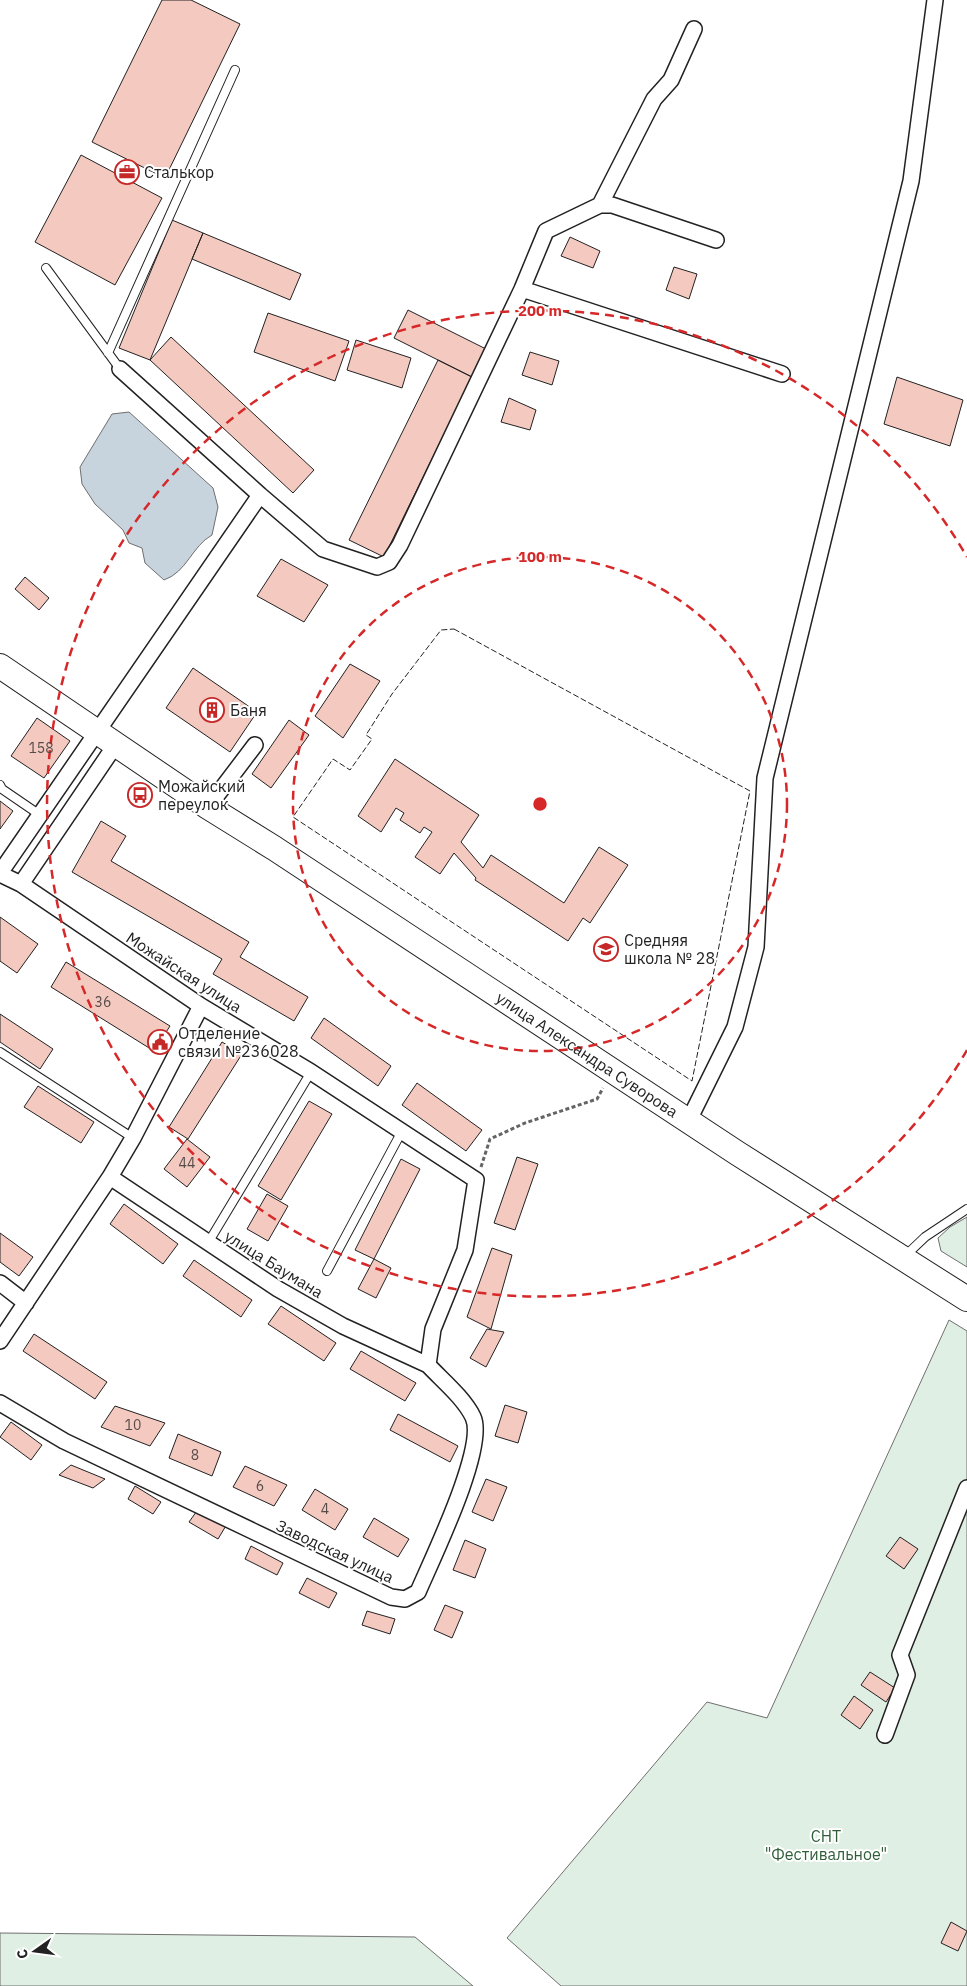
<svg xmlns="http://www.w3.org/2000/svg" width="967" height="1986" font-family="'IBM Plex Sans',sans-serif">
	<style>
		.green { fill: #e0efe3; stroke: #6f6f6f }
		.water { fill: #c7d3dd; stroke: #6f6f6f }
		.building { fill: #f3c9c0; stroke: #222 }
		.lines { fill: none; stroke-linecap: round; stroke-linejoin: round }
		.lane-casing { stroke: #222; stroke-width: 10 }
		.street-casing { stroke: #222; stroke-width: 18 }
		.primary-casing { stroke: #222; stroke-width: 26 }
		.path { stroke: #646464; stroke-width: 3; stroke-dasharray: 4 2.5; stroke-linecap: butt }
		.lane { stroke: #fff; stroke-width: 8 }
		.street { stroke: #fff; stroke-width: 15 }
		.primary { stroke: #fff; stroke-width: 24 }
		.fence { stroke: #222; stroke-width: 1; stroke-dasharray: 6 2.5; stroke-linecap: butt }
		.ring { fill: none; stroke: #d62828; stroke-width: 2.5; stroke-dasharray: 9 6 }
		.labels { text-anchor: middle; stroke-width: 4; stroke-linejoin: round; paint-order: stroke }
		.number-label { font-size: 14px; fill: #564c4a }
		.poi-label { font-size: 16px; fill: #222; stroke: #fff; text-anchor: start }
		.street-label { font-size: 16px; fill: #222; stroke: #fff }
		.park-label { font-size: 16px; fill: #2f5e38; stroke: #fff }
		.centre { fill: #d62828; stroke: #fff; stroke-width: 2.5 }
		.ring-label { font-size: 15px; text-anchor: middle; font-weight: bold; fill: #d62828; stroke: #fff; stroke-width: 4; stroke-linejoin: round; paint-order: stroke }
	</style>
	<rect width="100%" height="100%" fill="#fff"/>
	<path class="green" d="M967 1217V1267L941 1251 938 1238 950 1227Z
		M949 1320 967 1331V1986H561L507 1938 707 1702 767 1718Z
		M0 1933 415 1937 473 1986H0Z"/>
	<path class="water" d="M129 412 213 488 218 507 212 535C192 546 187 572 164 580L145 563 142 548 129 543 123 530 95 504 82 484 80 467 112 414Z"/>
	<path class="building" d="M162 0H191L240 24 165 178 92 142Z
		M81 155 162 198 115 285 35 242Z
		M172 220 203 233 150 360 119 348Z
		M203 233 301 274 290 300 192 259Z
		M570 237 600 251 593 268 561 256Z
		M674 267 697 274 689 299 666 290Z
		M408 310 486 349 472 377 394 338Z
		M268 313 349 341 335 381 254 352Z
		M171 337 314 470 293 493 150 360Z
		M356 340 411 358 402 388 347 370Z
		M530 352 559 361 552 385 522 375Z
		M438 360 472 377 384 557 349 540Z
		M897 377 963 400 950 446 884 424Z
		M509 398 536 410 530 430 501 422Z
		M281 559 328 585 304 622 257 596Z
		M25 577 49 598 39 610 15 589Z
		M350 664 380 681 343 738 315 716Z
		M193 668 257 712 230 752 166 708Z
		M37 718 70 741 44 778 11 756Z
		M289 720 309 735 271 788 252 774Z
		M395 759 479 815 461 842 483 868 491 855 564 903 599 847 628 865 590 923 583 918 568 941 475 880 476 878 454 853 440 874 415 857 432 832 424 827 420 833 400 820 404 813 396 808 381 832 358 816Z
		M0 801 13 811 0 829Z
		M101 821 126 836 111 861 249 942 240 957 308 997 294 1021 213 974 222 959 72 872Z
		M0 917 38 944 17 973 0 961Z
		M66 962 170 1026 154 1051 51 987Z
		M0 1014 53 1049 40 1069 0 1042Z
		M324 1018 391 1066 378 1086 311 1038Z
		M222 1042 242 1054 188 1139 169 1127Z
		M417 1083 482 1130 466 1151 402 1105Z
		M38 1086 94 1122 81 1143 24 1107Z
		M309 1101 332 1114 281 1200 258 1186Z
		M187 1139 210 1157 187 1187 164 1169Z
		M517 1157 538 1164 515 1230 494 1223Z
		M401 1159 420 1169 374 1259 355 1250Z
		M267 1194 288 1206 268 1241 247 1229Z
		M124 1204 178 1244 163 1264 110 1224Z
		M0 1233 33 1257 19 1276 0 1262Z
		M492 1248 512 1255 491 1329 467 1317Z
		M374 1259 391 1268 376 1298 358 1289Z
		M194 1260 252 1300 241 1317 183 1276Z
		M281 1306 336 1343 324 1361 268 1324Z
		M487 1329 504 1332 486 1367 470 1358Z
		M34 1334 107 1382 95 1399 23 1351Z
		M361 1351 416 1383 405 1401 350 1369Z
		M505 1405 527 1412 518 1443 495 1436Z
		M115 1406 165 1423 150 1446 101 1427Z
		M398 1414 458 1446 450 1462 390 1430Z
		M11 1422 42 1445 31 1460 0 1437Z
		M178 1434 221 1452 212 1476 169 1458Z
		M71 1465 105 1479 93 1488 59 1475Z
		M245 1466 287 1485 274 1506 233 1487Z
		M486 1479 507 1487 493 1521 472 1512Z
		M135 1486 161 1502 153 1514 128 1499Z
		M315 1489 348 1509 335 1530 302 1510Z
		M199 1508 227 1524 218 1539 189 1522Z
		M374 1518 409 1539 398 1557 363 1537Z
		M900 1537 918 1549 904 1569 886 1556Z
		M465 1540 486 1549 475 1578 453 1570Z
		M251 1546 283 1563 277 1575 245 1559Z
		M307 1578 337 1593 329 1608 299 1593Z
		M445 1605 463 1612 452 1638 434 1630Z
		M367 1611 395 1619 390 1634 362 1625Z
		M870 1672 895 1688 886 1702 861 1685Z
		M854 1696 873 1710 860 1729 841 1715Z
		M951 1922 967 1931 958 1951 941 1943Z"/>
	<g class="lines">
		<defs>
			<path id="lane" d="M46 268 120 369
				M108 353 235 70
				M0 785 2 789 40 815
				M0 1052 133 1138
				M208 1243 311 1072
				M905 1256 925 1237 967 1209
				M327 1271 402 1131"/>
			<path id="street" d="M600 205 654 99 671 80 694 29
				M522 289 782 374
				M120 369 260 495 323 549 377 567 389 562 400 545 522 289 546 231 600 205H612L716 240
				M208 807 255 745
				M0 873 260 495
				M0 874 21 884 201 1006 311 1072 476 1180 465 1250 433 1329 428 1365C442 1380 464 1398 473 1417 487 1447 432 1559 418 1592L405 1599 391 1597 64 1441 0 1403
				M21 884 116 744
				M689 1120 735 1027 756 947 765 778 911 181 935 0
				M110 1177 278 1289 343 1326 428 1365
				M0 1283 26 1303
				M0 1341 110 1177 133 1138 201 1006
				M885 1735 907 1675 900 1655 967 1488"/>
			<g id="primary">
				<path id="s1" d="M0 666 208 807 274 848 737 1153 967 1299"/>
			</g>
		</defs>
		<use href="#lane" class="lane-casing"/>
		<use href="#street" class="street-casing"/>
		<use href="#primary" class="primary-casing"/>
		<path class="path" d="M481 1167 490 1139 525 1123 597 1099 603 1088"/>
		<use href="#lane" class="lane"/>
		<use href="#street" class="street"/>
		<use href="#primary" class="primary"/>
		<path class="fence" d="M454 629 750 791 692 1081 293 817 333 759 350 770 372 739 366 735 392 694 441 630Z"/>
	</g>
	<g class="ring">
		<circle cx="540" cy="804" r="247"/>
		<path d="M967 1050A493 493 0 1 1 967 557"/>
	</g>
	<defs>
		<symbol id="office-ring" viewBox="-11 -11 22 22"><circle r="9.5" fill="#fff" stroke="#c62828" stroke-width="1.5"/><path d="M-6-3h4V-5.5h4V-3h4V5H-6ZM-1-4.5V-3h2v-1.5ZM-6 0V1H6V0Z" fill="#c62828"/></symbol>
		<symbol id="building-ring" viewBox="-11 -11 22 22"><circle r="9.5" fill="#fff" stroke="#c62828" stroke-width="1.5"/><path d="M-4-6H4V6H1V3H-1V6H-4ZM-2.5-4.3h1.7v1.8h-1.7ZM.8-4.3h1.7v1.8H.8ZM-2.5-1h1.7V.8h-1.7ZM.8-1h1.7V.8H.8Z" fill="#c62828"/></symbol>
		<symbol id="bus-ring" viewBox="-11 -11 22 22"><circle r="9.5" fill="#fff" stroke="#c62828" stroke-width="1.5"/><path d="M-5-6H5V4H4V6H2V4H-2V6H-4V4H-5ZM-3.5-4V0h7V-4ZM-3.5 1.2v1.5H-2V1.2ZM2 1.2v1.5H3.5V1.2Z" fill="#c62828"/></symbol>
		<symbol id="school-ring" viewBox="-11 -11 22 22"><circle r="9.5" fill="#fff" stroke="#c62828" stroke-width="1.5"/><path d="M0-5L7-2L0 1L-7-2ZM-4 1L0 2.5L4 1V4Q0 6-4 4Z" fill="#c62828"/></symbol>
		<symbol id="civic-ring" viewBox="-11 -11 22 22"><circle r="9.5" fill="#fff" stroke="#c62828" stroke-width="1.5"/><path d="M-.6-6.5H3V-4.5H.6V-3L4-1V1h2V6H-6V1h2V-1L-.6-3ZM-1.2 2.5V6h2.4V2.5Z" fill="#c62828"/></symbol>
	</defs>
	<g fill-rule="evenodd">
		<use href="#office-ring" x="113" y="158" width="28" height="28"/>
		<use href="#building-ring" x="198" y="696" width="28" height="28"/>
		<use href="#bus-ring" x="126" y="781" width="28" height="28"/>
		<use href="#school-ring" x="592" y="935" width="28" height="28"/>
		<use href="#civic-ring" x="146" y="1028" width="28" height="28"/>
	</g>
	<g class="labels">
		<g class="number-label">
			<text x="41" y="753">158</text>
			<text x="103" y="1007">36</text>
			<text x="187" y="1168">44</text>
			<text x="133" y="1430">10</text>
			<text x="195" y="1460">8</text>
			<text x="260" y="1491">6</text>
			<text x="325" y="1514">4</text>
		</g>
		<g class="poi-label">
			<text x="144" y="178">Сталькор</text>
			<text x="230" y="716">Баня</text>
			<text x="158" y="792">Можайский<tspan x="158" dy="18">переулок</tspan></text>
			<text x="624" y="946">Средняя<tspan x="624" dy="18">школа № 28</tspan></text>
			<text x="178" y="1039">Отделение<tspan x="178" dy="18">связи №236028</tspan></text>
		</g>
		<g class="street-label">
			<text transform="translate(184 972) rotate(33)" y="6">Можайская улица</text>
			<text dy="6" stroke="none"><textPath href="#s1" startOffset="704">улица Александра Суворова</textPath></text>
			<text transform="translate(274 1264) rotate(32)" y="6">улица Баумана</text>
			<text transform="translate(335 1551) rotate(25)" y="6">Заводская улица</text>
		</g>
		<g class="park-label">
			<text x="826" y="1842">СНТ<tspan x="826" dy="18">"Фестивальное"</tspan></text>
		</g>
	</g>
	<circle cx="540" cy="804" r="8" class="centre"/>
	<g class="ring-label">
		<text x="540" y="316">200 m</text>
		<text x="540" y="562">100 m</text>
	</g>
	<g transform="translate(35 1951) rotate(256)" stroke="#ffffff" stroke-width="4" paint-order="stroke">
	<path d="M0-4L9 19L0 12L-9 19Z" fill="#222222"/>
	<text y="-8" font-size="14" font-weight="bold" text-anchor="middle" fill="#222222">С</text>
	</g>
</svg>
